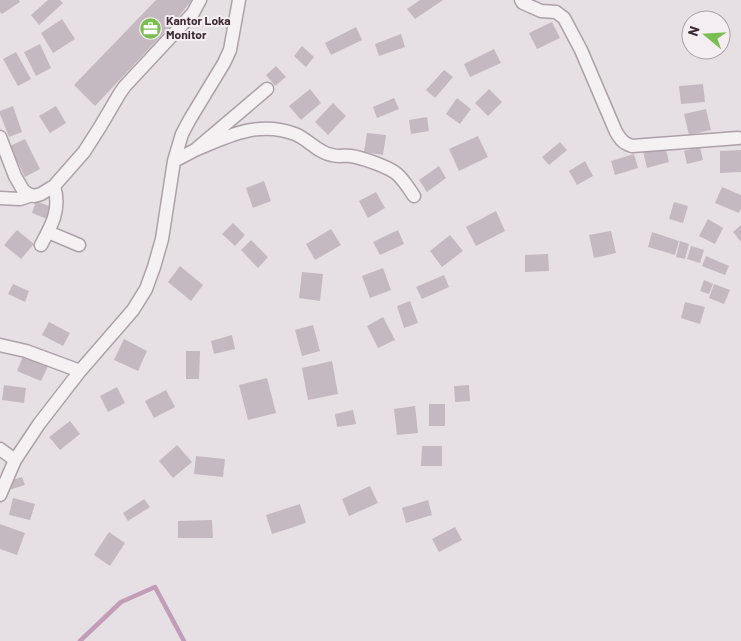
<svg xmlns="http://www.w3.org/2000/svg" width="741" height="641" font-family="Barlow,sans-serif">
	<style>
		.lines { fill: none; stroke-linecap: round; stroke-linejoin: round }
		.stream { stroke: #c29db8; stroke-width: 4.5 }
		.building { fill: #c5b9c1 }
		.street-casing { stroke: #aca1a8; stroke-width: 15 }
		.street { stroke: #f5f1f3; stroke-width: 12 }
		.labels { text-anchor: middle; stroke-width: 4; stroke-linejoin: round; paint-order: stroke }
		.poi-label { font-size: 12px; font-weight: bold; fill: #3b2934; stroke: #f4eef2; text-anchor: start }
	</style>
	<rect width="100%" height="100%" fill="#e6dfe3"/>
	<g class="lines">
		<path class="stream" d="M80 641 121 602 155 587 184 641"/>
	</g>
	<path class="building" d="M0 0H19L20 2 2 14 0 12Z
		M48 0H60L63 3 39 25 31 15Z
		M156 0H192L175 21 95 106 74 85Z
		M420 0H443L415 19 407 9Z
		M62 19 75 39 53 53 41 33Z
		M552 22 560 38 537 49 529 33Z
		M356 27 362 40 331 55 325 43Z
		M401 34 405 47 379 56 375 44Z
		M40 44 51 68 36 76 24 52Z
		M302 46 314 57 306 67 294 56Z
		M494 49 501 63 470 77 464 64Z
		M16 52 31 79 18 86 3 59Z
		M276 66 286 77 275 86 266 75Z
		M444 70 453 77 435 98 426 90Z
		M703 84 705 102 681 104 679 86Z
		M310 89 321 103 301 120 289 106Z
		M489 89 502 102 488 116 475 103Z
		M394 98 399 109 377 118 373 107Z
		M457 98 471 109 460 124 446 114Z
		M333 103 346 116 328 135 315 122Z
		M13 106 22 132 9 137 0 114V111Z
		M56 106 66 123 50 133 39 116Z
		M706 109 711 130 689 135 684 114Z
		M427 117 429 131 411 134 409 120Z
		M367 133 386 135 383 155 364 152Z
		M478 136 488 157 459 171 449 149Z
		M25 139 40 169 25 177 10 146Z
		M560 142 567 150 549 165 542 157Z
		M665 145 669 162 647 168 643 151Z
		M700 147 703 160 687 164 684 151Z
		M741 150V172L720 173V151Z
		M634 154 638 168 615 175 611 161Z
		M585 161 593 176 577 185 569 171Z
		M439 166 446 178 427 192 419 180Z
		M264 181 271 201 253 208 246 188Z
		M722 187 741 195V208L739 213 715 203Z
		M376 192 385 208 368 218 359 201Z
		M36 201 52 207 47 219 32 213Z
		M674 202 688 206 683 223 669 219Z
		M496 211 505 231 476 246 466 227Z
		M708 219 723 228 715 244 699 236Z
		M233 223 245 235 235 246 222 234Z
		M741 225V242L733 232Z
		M331 229 341 245 315 260 306 244Z
		M17 230 34 244 21 259 4 245Z
		M398 230 404 244 380 255 373 242Z
		M611 231 616 253 594 258 589 235Z
		M652 232 679 241 675 255 648 247Z
		M450 235 463 251 442 267 430 251Z
		M251 240 268 257 258 268 241 250Z
		M680 241 689 244 685 259 676 257Z
		M691 246 704 250 700 263 687 259Z
		M548 254 549 271 525 272V255Z
		M706 256 729 266 725 275 702 266Z
		M180 266 203 285 191 301 168 282Z
		M383 268 391 290 370 298 362 276Z
		M302 272 323 274 320 301 299 298Z
		M444 275 449 287 422 299 416 287Z
		M704 280 713 284 709 294 700 291Z
		M13 284 29 291 25 302 8 294Z
		M714 284 730 290 724 304 709 298Z
		M410 301 418 323 404 328 397 306Z
		M685 302 705 307 700 324 681 318Z
		M383 317 395 340 378 348 367 326Z
		M49 322 70 333 63 346 42 335Z
		M313 325 320 351 302 356 295 330Z
		M232 335 235 349 214 354 211 341Z
		M124 339 147 351 138 371 114 360Z
		M186 351H200L199 379H186Z
		M23 356 48 366 41 381 17 371Z
		M332 361 338 394 308 400 302 368Z
		M267 378 276 413 248 420 239 385Z
		M4 385 26 388 24 403 2 400Z
		M469 385 470 401 455 402 454 386Z
		M117 387 125 403 108 412 100 396Z
		M166 390 175 407 154 418 145 401Z
		M429 404H445V426H429Z
		M415 406 418 433 397 435 394 409Z
		M353 410 356 424 337 427 335 414Z
		M70 421 80 434 60 450 49 437Z
		M177 445 192 462 173 478 159 461Z
		M422 446H442V466H421Z
		M196 456 225 459 223 477 194 474Z
		M22 477 25 485 9 490 6 482Z
		M370 486 378 503 349 516 342 499Z
		M13 498 35 504 30 520 9 515Z
		M144 499 150 507 128 521 123 513Z
		M428 500 432 515 406 523 402 508Z
		M300 504 306 523 272 534 266 515Z
		M212 520 213 538H178V521Z
		M0 524 25 533 17 555 0 549Z
		M455 527 462 540 439 552 432 539Z
		M109 532 125 543 110 566 94 555Z"/>
	<g class="lines">
		<defs>
			<path id="street" d="M521 0 523 3 541 11 556 12 564 18 581 50 616 132C621 140 623 143 632 146L738 138
				M0 137 15 176 23 190 28 194 34 196 41 194 54 186 84 152 100 127 120 93 125 86 193 13 200 0
				M195 150C228 136 259 120 295 134 308 139 318 153 332 155 338 157 345 155 351 156 363 158 389 167 397 174 404 180 409 189 414 196
				M174 161 195 150 267 89
				M0 198 20 199 32 195
				M48 232 79 245
				M41 245C52 225 61 209 54 186
				M0 345 26 351 80 371
				M0 449 15 460
				M0 495 15 460 39 424 80 371 133 310 146 289 154 267 162 239 174 161 182 134 190 119 224 63 230 50 239 0"/>
		</defs>
		<use href="#street" class="street-casing"/>
		<use href="#street" class="street"/>
	</g>
	<defs>
		<symbol id="office-disc" viewBox="-11 -11 22 22"><circle r="9.5" fill="#7abe51" stroke="#f4eef2"/><path d="M-6-3h4V-5.5h4V-3h4V5H-6ZM-1-4.5V-3h2v-1.5ZM-6 0V1H6V0Z" fill="#fff"/></symbol>
	</defs>
	<g fill-rule="evenodd">
		<use href="#office-disc" x="138" y="16" width="25" height="25"/>
	</g>
	<g class="labels">
		<g class="poi-label">
			<text x="166" y="25">Kantor Loka<tspan x="166" dy="14">Monitor</tspan></text>
		</g>
	</g>
	<g transform="translate(706 35) rotate(288)"><circle r="24" fill="#f4eef2" stroke="#aa9fa6"/>
	<path d="M0-4L9 19L0 12L-9 19Z" fill="#7abe51"/>
	<text y="-8" font-size="14" font-weight="bold" text-anchor="middle" fill="#3b2934">N</text>
	</g>
</svg>
